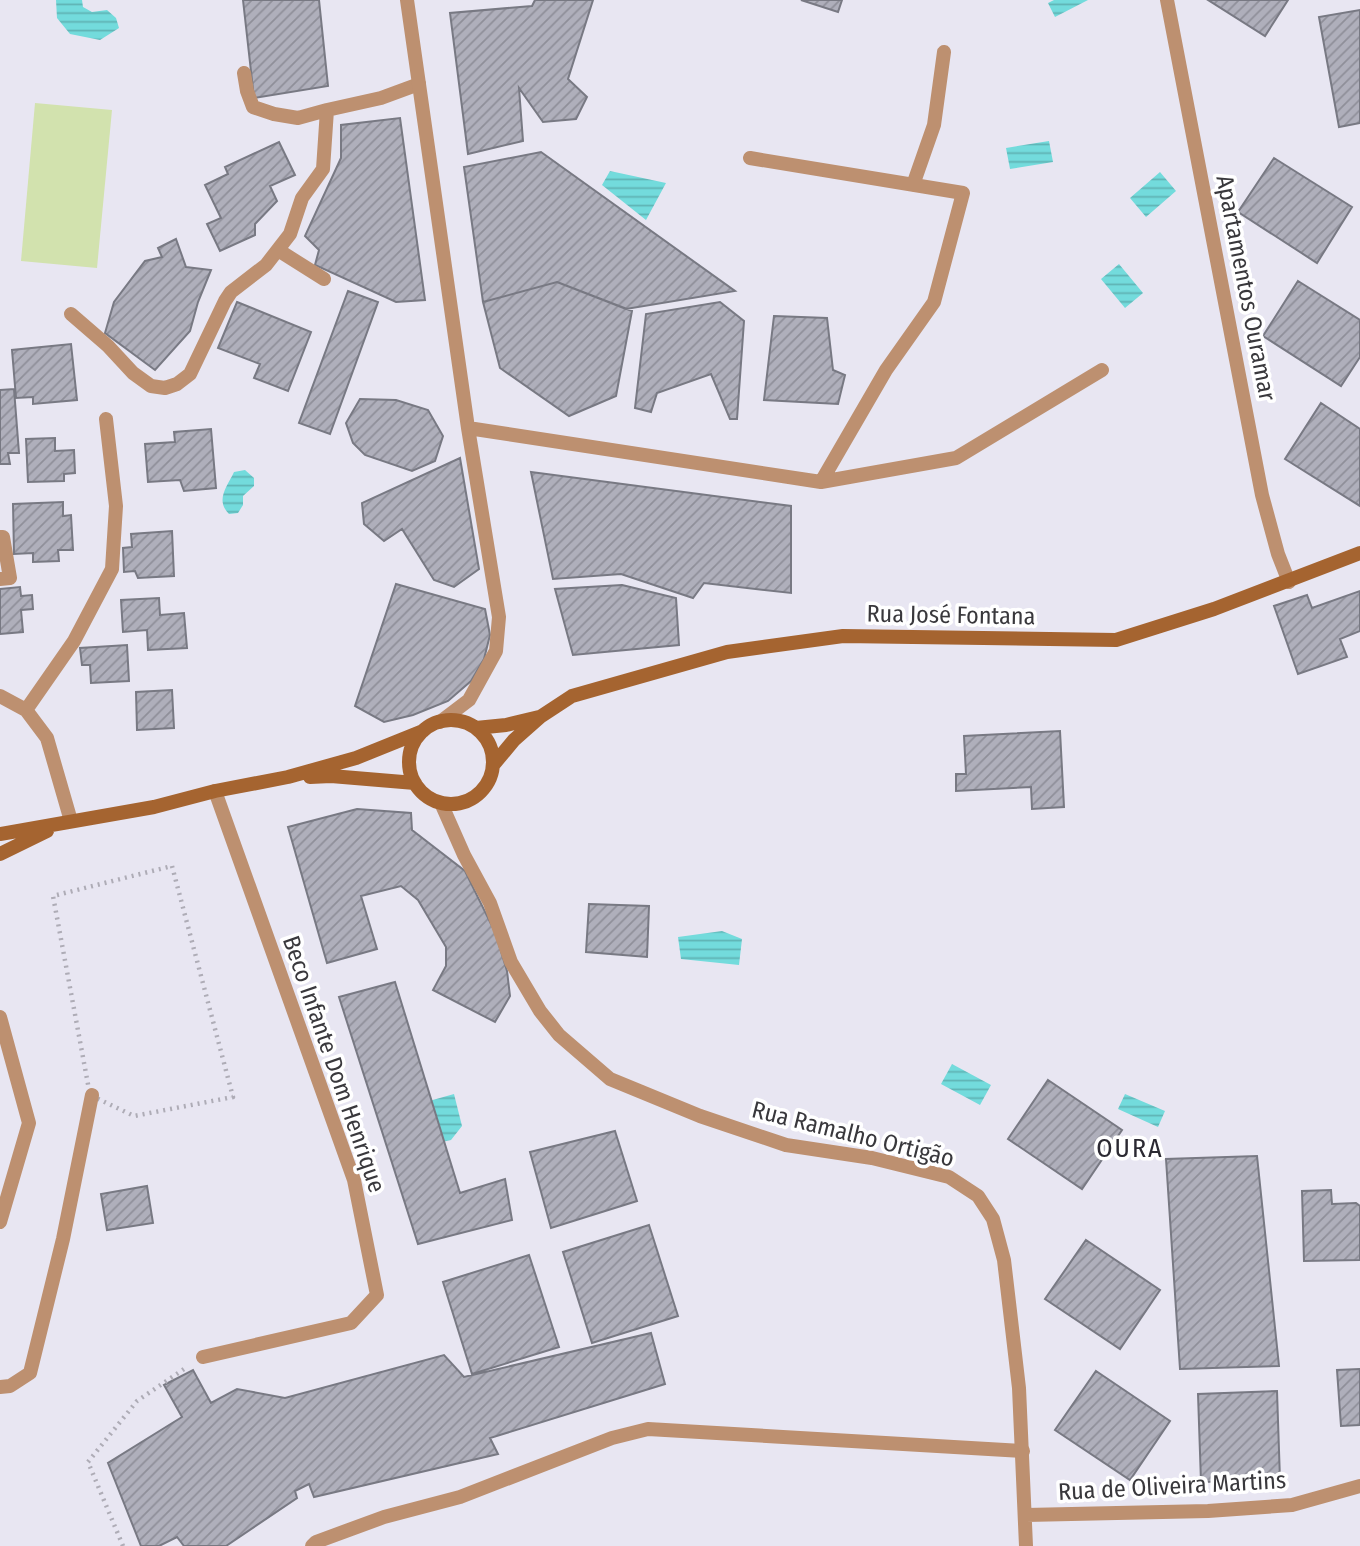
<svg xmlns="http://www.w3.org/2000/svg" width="1360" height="1546" font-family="'Fira Sans Condensed',sans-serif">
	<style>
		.grass { fill: #d2e2ae }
		.water { fill: url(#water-rules) }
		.building { fill: url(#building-hatch); stroke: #787983; stroke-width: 2 }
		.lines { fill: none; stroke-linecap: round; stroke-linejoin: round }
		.path { stroke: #aeacb6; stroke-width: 4.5; stroke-dasharray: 2 5; stroke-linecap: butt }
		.lane { stroke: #bd9070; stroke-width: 14 }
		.street { stroke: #bd9070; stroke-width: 14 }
		.secondary { stroke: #a56430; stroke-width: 14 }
		.labels { text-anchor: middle; stroke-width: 7; stroke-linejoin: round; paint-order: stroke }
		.street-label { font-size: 24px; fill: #39383c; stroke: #fff }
		.neighbourhood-label { font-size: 26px; letter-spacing: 2px; fill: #2b2932; stroke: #fff }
	</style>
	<defs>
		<pattern id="water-rules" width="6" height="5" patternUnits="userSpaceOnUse" patternTransform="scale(1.75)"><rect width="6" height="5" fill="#73dbdc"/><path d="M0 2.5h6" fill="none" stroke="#5fb3b4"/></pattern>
		<pattern id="building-hatch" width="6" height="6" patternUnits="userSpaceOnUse" patternTransform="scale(1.75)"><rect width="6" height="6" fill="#afafbb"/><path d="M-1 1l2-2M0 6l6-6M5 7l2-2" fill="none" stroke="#8f8f99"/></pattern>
	</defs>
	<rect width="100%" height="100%" fill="#e8e6f2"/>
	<path class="grass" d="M35 103 112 110 97 268 21 261Z"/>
	<path class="water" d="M56 0H82L83 7 92 12 107 10 116 18 119 28 100 40 70 34 57 18Z
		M1054 0H1088L1055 17 1048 3Z
		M1049 141 1053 162 1010 169 1006 148Z
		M610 171 666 183 646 220 602 185Z
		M1160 172 1176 191 1146 217 1130 198Z
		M1119 264 1143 293 1125 308 1101 279Z
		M245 470 254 478V486L243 496V505L238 513 229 514C215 500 227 487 234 472Z
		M722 931 742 939 739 965 681 959 678 937Z
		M952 1064 991 1085 980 1105 941 1084Z
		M454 1094 462 1126 451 1140 433 1144 422 1103Z
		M1125 1094 1165 1111 1158 1127 1118 1109Z"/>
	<path class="building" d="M243 0H319L328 86 254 98Z
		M535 0H593L568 79 587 97 576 119 543 122 519 88 523 141 468 154 450 13 532 6Z
		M801 0H842L838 12Z
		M1208 0H1288L1265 36Z
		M1360 10V123L1339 127 1319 17Z
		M400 118 425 300 396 302 315 265 319 250 305 236 341 158V125Z
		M279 142 295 175 270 186 277 201 255 224V235L220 251 207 224 221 218 205 185 228 174 225 167Z
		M541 152 735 291 626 309 557 282 483 302 464 167Z
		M1274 158 1352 207 1317 263 1238 212Z
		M176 239 186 267 211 270 198 302 190 331 155 370 105 333 114 302 145 261 162 257 158 248Z
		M1298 281 1360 320V357L1341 386 1263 336Z
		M557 282 632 311 616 396 569 416 500 368 483 302Z
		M348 291 378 302 330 434 299 423Z
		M237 302 311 332 288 391 254 378 260 364 218 348Z
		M720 302 744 321 737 419H730L711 374 657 393 651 412 635 408 646 314Z
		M774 316 827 318 833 370 845 375 838 404 764 400Z
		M71 344 77 400 33 404V397L16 398 12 350Z
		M14 389 19 453H8L10 464H0V390Z
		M360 399 396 400 428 410 443 436 435 461 412 471 365 455 353 443 346 423Z
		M1321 403 1360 429V506L1285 459Z
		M211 429 216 488 184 491 180 480 148 482 145 444 175 442 174 432Z
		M55 438V451L74 450 75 473 64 474V481L28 482 26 439Z
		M460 458 479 569 454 587 434 580 402 529 384 541 364 524 362 503Z
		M531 472 791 506V593L704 583 693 598 621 574 553 579Z
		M63 502V516L71 515 73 550H58L59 561 33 562V553L14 554 13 504Z
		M172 531 174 576 138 578 135 571 124 572 123 548 132 547 131 534Z
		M396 584 485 609 490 635 484 659 471 681 448 701 413 715 384 722 355 706Z
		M622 585 676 598 679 645 573 655 555 589Z
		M20 587 21 596 32 595 33 609 21 610 23 632 0 634V589Z
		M1360 591V631L1340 639 1347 657 1298 674 1274 606 1307 595 1312 608Z
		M159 598 160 615 184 613 187 648 148 650 147 630 123 632 121 600Z
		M127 645 129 681 91 683 90 665H82L80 648Z
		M172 690 174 728 137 730 136 692Z
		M1060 731 1064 807 1032 809 1031 787 956 791V774H966L964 736Z
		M357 809 411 813 412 830 465 871 495 932 507 971 510 996 495 1022 433 990 446 966V947L418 900 401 886 361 896 377 949 327 963 288 827Z
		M589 904 649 906 647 957 586 952Z
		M395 982 460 1193 505 1179 512 1220 418 1244 339 997Z
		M1048 1080 1122 1130 1082 1189 1008 1139Z
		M615 1131 637 1201 551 1228 530 1152Z
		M1257 1156 1279 1366 1180 1369 1166 1159Z
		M147 1186 153 1223 107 1230 101 1194Z
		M1331 1190 1332 1204 1356 1203 1360 1206V1260L1304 1261 1302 1191Z
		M649 1225 678 1316 592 1343 563 1252Z
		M1086 1240 1160 1290 1120 1349 1045 1299Z
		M529 1255 559 1347 472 1374 443 1282Z
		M651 1333 665 1384 490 1438 498 1454 314 1497 309 1484 295 1491 297 1498 226 1546H184L177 1537 159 1546H141L108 1463 182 1417 164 1385 193 1370 211 1403 237 1389 285 1398 444 1355 464 1377Z
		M1360 1369V1425L1341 1426 1337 1370Z
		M1096 1371 1170 1421 1130 1480 1055 1430Z
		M1277 1391 1280 1480 1201 1482 1198 1394Z"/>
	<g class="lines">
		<path class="path" d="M172 866 233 1097 134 1116 90 1095 53 896Z
			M123 1546 88 1462 137 1401 187 1367"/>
		<path class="lane" d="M244 73 247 91 253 107 274 114 298 118 327 110
			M278 250 324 279
			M71 314 108 346 133 373 151 386 165 388 177 384 190 374 225 301 231 292 266 265 290 234 302 198 323 169 327 110 381 98 419 84
			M0 1017 29 1123 0 1222
			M0 1387 10 1386 30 1373 63 1239 92 1095
			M312 1546 316 1542 384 1517 460 1497 612 1438 648 1429 1023 1451"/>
		<path class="street" d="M407 0 468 428 499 617 496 651 469 700 440 722
			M1167 0 1262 495 1278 554 1289 582
			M750 158 963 193 934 302 886 370 821 482
			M913 185 934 125 944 52
			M468 428 821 482 956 458 1102 370
			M0 537H3L10 578 0 579
			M0 696 26 710 47 738 71 821
			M26 710 74 641 112 569 116 506 106 419
			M441 803 464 855 490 903 511 962 540 1011 559 1035 610 1079 700 1116 786 1145 872 1158 949 1177 978 1196 993 1219 1004 1260 1019 1388 1026 1546
			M203 1357 351 1323 377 1295 354 1180 215 791
			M1026 1515 1208 1511 1292 1505 1360 1486"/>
		<path class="secondary" d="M409 762a42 42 0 1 1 84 0a42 42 0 1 1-84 0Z
			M476 728 506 725 539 717
			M494 764 514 740 540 717 572 696 727 652 843 636 1116 640 1214 609 1360 553
			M310 777 331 776 415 783
			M0 834 154 807 215 791 288 777 356 758 423 731
			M0 854 47 831"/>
	</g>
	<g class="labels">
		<g class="street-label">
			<text transform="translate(1246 288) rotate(79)" y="8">Apartamentos Ouramar</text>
			<text transform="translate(951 615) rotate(1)" y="8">Rua José Fontana</text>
			<text transform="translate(334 1064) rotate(71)" y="8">Beco Infante Dom Henrique</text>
			<text transform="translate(853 1134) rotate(14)" y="8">Rua Ramalho Ortigão</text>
			<text transform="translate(1172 1486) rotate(-3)" y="8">Rua de Oliveira Martins</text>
		</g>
		<g class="neighbourhood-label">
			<text x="1130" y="1157">OURA</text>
		</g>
	</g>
</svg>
